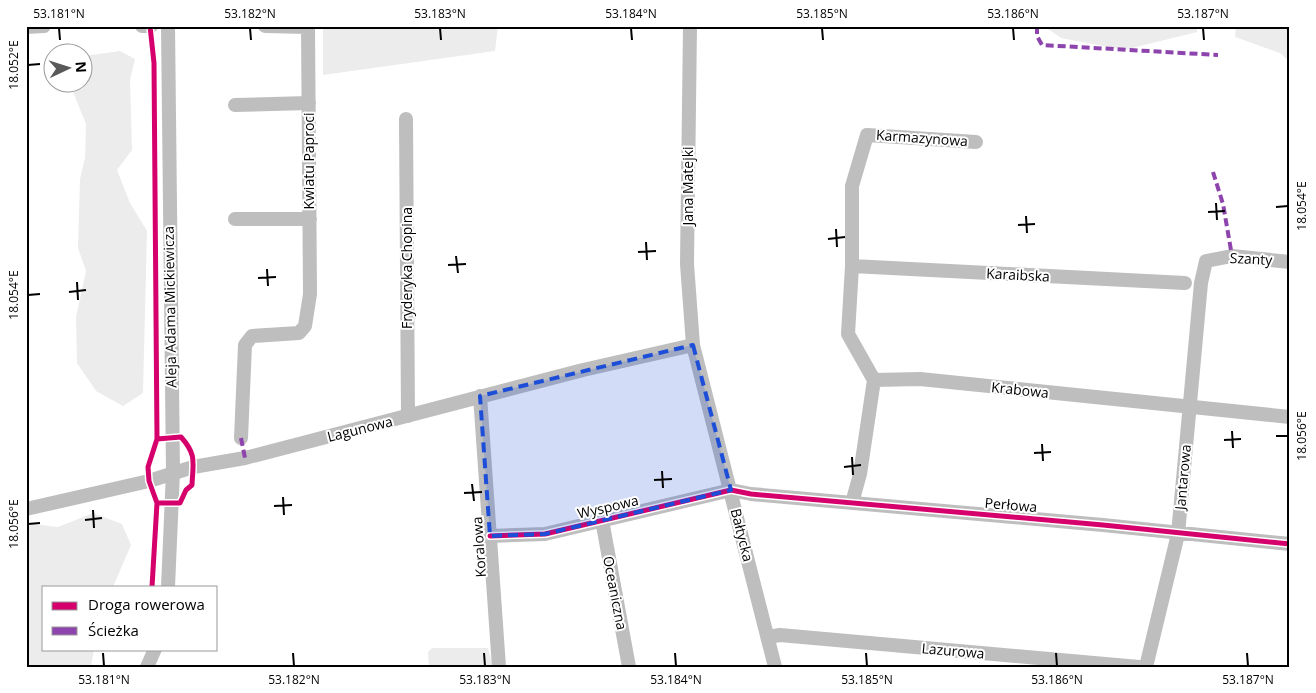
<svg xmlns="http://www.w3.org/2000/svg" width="1316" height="693" font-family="'Open Sans',sans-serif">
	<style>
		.green { fill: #ececec }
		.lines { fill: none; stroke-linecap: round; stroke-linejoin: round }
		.minor { stroke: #bebebe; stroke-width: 14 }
		.quiet { stroke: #8e44ad; stroke-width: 4; stroke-dasharray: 8 4; stroke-linecap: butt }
		.cycleway-casing { stroke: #fff; stroke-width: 8 }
		.cycleway { stroke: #d6006c; stroke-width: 5 }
		.marked { fill: #1d4ed8; fill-opacity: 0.2; stroke: #1d4ed8; stroke-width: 4; stroke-dasharray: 10 6; stroke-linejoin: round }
		.ticks { fill: none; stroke: #000; stroke-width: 2 }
		.labels { text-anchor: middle; stroke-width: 4; stroke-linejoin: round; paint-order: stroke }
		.street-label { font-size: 14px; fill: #000; stroke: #fff }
		.neatline { fill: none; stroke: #000; stroke-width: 2 }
		.ticks-label { font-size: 12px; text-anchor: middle; fill: #000 }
	</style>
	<rect width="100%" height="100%" fill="#fff"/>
	<path class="green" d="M323 26H498L495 51 323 75Z
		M1044 26H1197V32L1124 50 1061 38Z
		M1236 26H1290V62L1280 53 1235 37Z
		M120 51 135 59 130 80 132 150 117 170 130 203 147 231 143 393 123 406 96 391 77 363 76 317 86 271 78 248 80 179 85 158 86 124 71 87 73 83 82 82 84 56Z
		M93 513 122 524 131 545 113 587H44V649H94L91 667H26V527L33 524 58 527Z
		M432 648H488L493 667H429L428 652Z"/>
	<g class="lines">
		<path class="minor" d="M142 26H151
			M265 26 308 27
			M690 26 687 264 693 345 775 667
			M26 27 44 26
			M235 105 309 103
			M406 119 408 416
			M235 219H310
			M852 266 1185 283
			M874 380 848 334 852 266V186L867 135 976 142
			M480 396 499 667
			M241 438 245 345 252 336 299 333 305 326 310 294 308 26
			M852 503 860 474 874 380 920 379 1290 417
			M26 509 149 481 193 467 245 458 583 370 693 345
			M602 520 629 667
			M490 536 545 534 731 490 751 494 1103 525 1290 544
			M168 587 173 472 168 26
			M768 637 780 635 1139 667
			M147 667 155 649
			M1146 667 1178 534 1201 283 1206 261 1232 256 1290 262"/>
		<path class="quiet" d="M1037 26V36L1042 45 1218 55
			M1213 172 1223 204 1232 256
			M241 438 245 458"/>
		<defs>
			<path id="cycleway" d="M150 26 154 63 157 439 148 467 149 481 157 503 152 587
				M157 503H180L186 490 192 485C193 462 197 455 181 437L157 439
				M490 536 545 534 731 490 751 494 1103 525 1290 544"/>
		</defs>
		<use href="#cycleway" class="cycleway-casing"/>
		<use href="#cycleway" class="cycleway"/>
	</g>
	<path class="marked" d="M693 345 731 490 545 534 490 536 480 396Z"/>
	<path class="ticks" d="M59 28 60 40M250 28 251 40M440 28 441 40M631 28 632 40M822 28 823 40M1013 28 1014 40M1203 28 1204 40M28 65 40 64M1216 203 1217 220M1276 207 1288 206M1208 212 1225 211M1026 216 1027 233M1018 225 1035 224M836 229 837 247M828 239 845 237M646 242 647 260M638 252 656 251M456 256 458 273M448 265 466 264M267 269 268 286M258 278 276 277M77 282 78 300M69 292 86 290M28 295 40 294M1232 431 1233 448M1276 436H1288M1224 440 1241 439M1042 444 1043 461M1034 453 1051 452M852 457 853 475M844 467 861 465M662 471 663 488M654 480 672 479M472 484 474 501M464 493 482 492M283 497 284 515M274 506 292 505M93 510 94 528M85 520 102 518M28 524 40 523M103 653 104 666M293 653 294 666M484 653 485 666M675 653 676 666M866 653 867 666M1056 653 1057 666M1247 653 1248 666"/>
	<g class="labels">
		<g class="street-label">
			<text transform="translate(922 138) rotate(4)" y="5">Karmazynowa</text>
			<text transform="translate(309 161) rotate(-90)" y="5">Kwiatu Paproci</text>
			<text transform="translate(688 186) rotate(-90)" y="5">Jana Matejki</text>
			<text transform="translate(1251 259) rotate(3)" y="5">Szanty</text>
			<text transform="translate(407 268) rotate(-90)" y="5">Fryderyka Chopina</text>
			<text transform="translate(1018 275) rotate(3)" y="5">Karaibska</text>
			<text transform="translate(170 307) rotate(-91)" y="5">Aleja Adama Mickiewicza</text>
			<text transform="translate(1020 390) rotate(6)" y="5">Krabowa</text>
			<text transform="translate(360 429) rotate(-14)" y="5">Lagunowa</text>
			<text transform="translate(1183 477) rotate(-85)" y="5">Jantarowa</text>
			<text transform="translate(1011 505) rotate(5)" y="5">Perłowa</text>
			<text transform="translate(608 507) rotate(-13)" y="5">Wyspowa</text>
			<text transform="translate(742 535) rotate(76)" y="5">Bałtycka</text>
			<text transform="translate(479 547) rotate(-94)" y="5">Koralowa</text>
			<text transform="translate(615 593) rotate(79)" y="5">Oceaniczna</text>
			<text transform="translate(953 651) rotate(5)" y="5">Lazurowa</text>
		</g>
	</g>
	<rect width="1316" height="693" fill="none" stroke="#ffffff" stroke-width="55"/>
	<rect x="42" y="586" width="175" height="65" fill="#ffffff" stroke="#999999"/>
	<rect x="52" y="602" width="25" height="8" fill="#d6006c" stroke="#999999"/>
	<text x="88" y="610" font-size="15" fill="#000000">Droga rowerowa</text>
	<rect x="52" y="627" width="25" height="8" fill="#8e44ad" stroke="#999999"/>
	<text x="88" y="636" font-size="15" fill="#000000">Ścieżka</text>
	<g transform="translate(68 68) rotate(86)"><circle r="24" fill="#ffffff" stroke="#999999"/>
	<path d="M0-4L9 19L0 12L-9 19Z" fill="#595959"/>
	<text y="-8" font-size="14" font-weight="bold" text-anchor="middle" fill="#000000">N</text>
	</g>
	<rect x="28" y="28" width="1260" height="638" class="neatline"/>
	<g class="ticks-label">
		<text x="59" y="18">53.181°N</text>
		<text x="250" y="18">53.182°N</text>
		<text x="440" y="18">53.183°N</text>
		<text x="631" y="18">53.184°N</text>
		<text x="822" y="18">53.185°N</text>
		<text x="1013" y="18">53.186°N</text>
		<text x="1203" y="18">53.187°N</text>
		<text transform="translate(14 65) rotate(-90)" y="4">18.052°E</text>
		<text transform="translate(1302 206) rotate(-90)" y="4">18.054°E</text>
		<text transform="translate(14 295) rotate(-90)" y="4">18.054°E</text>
		<text transform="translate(1302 436) rotate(-90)" y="4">18.056°E</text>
		<text transform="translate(14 524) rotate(-90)" y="4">18.056°E</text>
		<text x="104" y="684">53.181°N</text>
		<text x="294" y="684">53.182°N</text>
		<text x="485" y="684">53.183°N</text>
		<text x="676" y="684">53.184°N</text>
		<text x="867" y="684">53.185°N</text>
		<text x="1057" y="684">53.186°N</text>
		<text x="1248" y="684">53.187°N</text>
	</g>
</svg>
